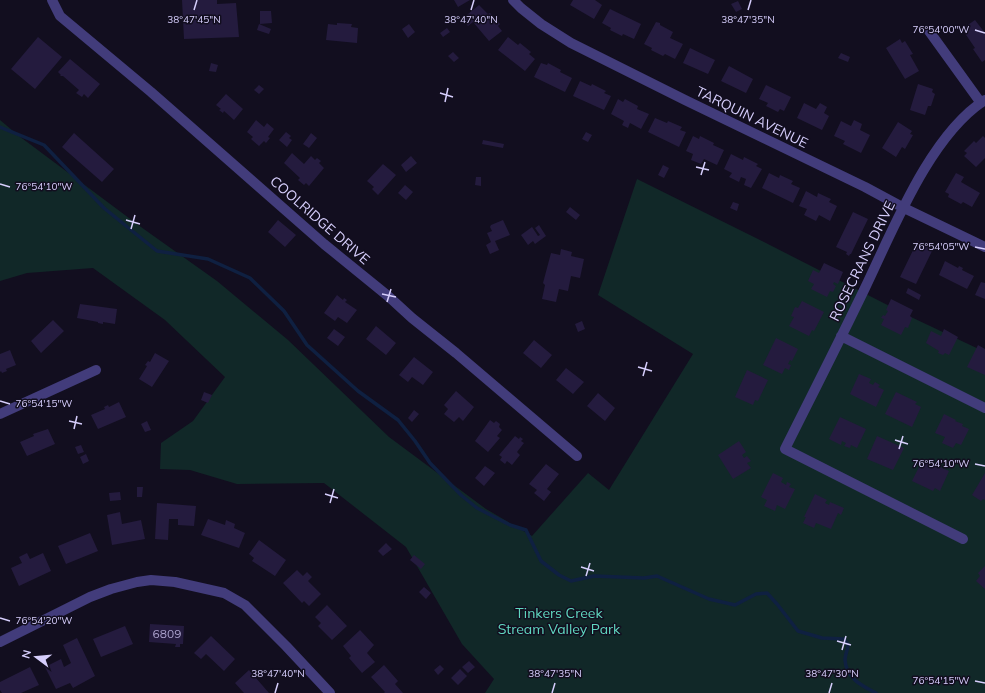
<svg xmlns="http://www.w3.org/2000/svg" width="985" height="693" font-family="Mulish,sans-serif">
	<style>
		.green { fill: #112828 }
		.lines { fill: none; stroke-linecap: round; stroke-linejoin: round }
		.stream { stroke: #0f2041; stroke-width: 3.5 }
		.building { fill: #241b3e }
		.street { stroke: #423c7b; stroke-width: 10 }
		.ticks { fill: none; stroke: #d6cefc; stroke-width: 1.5 }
		.labels { text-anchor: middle; stroke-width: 3; stroke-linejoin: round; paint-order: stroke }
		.number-label { font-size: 12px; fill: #aaa1cc }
		.street-label { font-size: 14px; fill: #d6cefc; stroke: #120e1f }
		.park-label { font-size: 14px; fill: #60d7c0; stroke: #120e1f }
		.ticks-label { font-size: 10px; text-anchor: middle; fill: #d6cefc; stroke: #120e1f; stroke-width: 3; stroke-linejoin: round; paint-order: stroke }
	</style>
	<rect width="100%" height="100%" fill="#120e1f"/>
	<path class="green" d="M0 120 19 136 141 227 217 281 288 340 389 437 486 509 532 536 588 473 609 490 693 354 598 295 637 179 762 241 911 317 985 352V693H485L494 679 462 644 406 547 324 483 237 484 190 470 160 469 161 443 193 421 225 377 165 320 93 268 27 273 0 281Z"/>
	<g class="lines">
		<path class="stream" d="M0 127 44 145 104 208 157 251 208 259 250 278 284 311 307 345 358 391 398 420 415 441 430 463 461 495 477 508 510 525 526 530 541 561 559 575 571 581 594 576 644 578 657 576 709 599 735 605 756 594 767 593 777 604 798 631 822 638 844 639 848 644C848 649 845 655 845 660 846 678 862 686 876 693"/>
	</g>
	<path class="building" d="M182 0H217V4L236 3 239 37 184 39Z
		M454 0H470L458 7Z
		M573 0H595L602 5 594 19 570 5Z
		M738 1 742 9 736 12 731 4Z
		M479 5 488 14 490 13 500 24 498 26 502 31 489 41 473 22 468 26 462 19Z
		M610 9 641 24 634 39 623 34 622 36 610 30 611 28 602 23Z
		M260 11H271L272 23 260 24Z
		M975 20 985 33V60L982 62 973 49 975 48 962 29Z
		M656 22 660 23V25L673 32 670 38 683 44 675 59 665 54 663 56 651 50 652 48 644 44Z
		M337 23 352 24 351 27 358 28 357 43 326 40 328 24 337 25Z
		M259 24 271 29 269 34 257 30Z
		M409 24 415 32 408 38 402 29Z
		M447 28 450 32 443 37 440 33Z
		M38 37 62 57 35 89 11 69Z
		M508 37 518 45 520 43 531 52 529 54 535 59 525 71 498 50Z
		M900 39 902 43 905 41 913 54 910 55 919 71 905 79 886 48Z
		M690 48 715 60 708 74 683 63Z
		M453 52 459 58 454 62 448 56Z
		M841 53 850 57 848 62 838 58Z
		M70 59 100 84 88 98 84 94 82 97 76 93 79 90 63 76H60L61 75 58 72Z
		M211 63 218 65 216 72 209 71Z
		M541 63 547 65 548 63 561 70 560 72 572 78 565 92 534 77Z
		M729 66 753 79 746 93 721 81Z
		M580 81 591 86 592 84 606 91 604 93 611 96 604 110 573 96Z
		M918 84 933 89 932 92 935 94 931 106H928L925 115 910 110Z
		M259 85 264 89 259 94 254 90Z
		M766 85 791 97 784 111 780 109 778 112 766 106 768 103 759 99Z
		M226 94 243 109 234 120 224 111 223 113 219 110 221 109 216 105Z
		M618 99 623 102 625 99 638 106 637 109 649 114 641 129 630 123 628 128 622 125 624 121 611 114Z
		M804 103 816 109 820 103 827 107 824 113 829 116 822 130 797 118Z
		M655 118 667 123 668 121 682 127 680 130 686 132 679 147 648 132Z
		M256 120 264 127 267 123 274 129 268 137 270 138 266 143 264 141 259 146 251 139 253 137 247 132Z
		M854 120 862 124 860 130 870 135 861 153 843 144 845 141 834 136 841 121 851 126Z
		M898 122 912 131 910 134 913 135 905 149 902 147 896 157 882 148Z
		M286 132 291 136 289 138 292 140 287 147 279 140Z
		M586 132 592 135 588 142 582 139Z
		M74 133 114 169 102 182 62 147Z
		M311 133 317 138 309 148 303 144Z
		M693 136 699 139 700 136 714 143 713 145 724 150 717 165 704 159 701 164 691 160 693 154 686 151Z
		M983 136 985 138V158L976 167 964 156 967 153 964 151 974 141 976 143Z
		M483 140 504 144 503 148 482 144Z
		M292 153 304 164 311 156 315 160 317 158 321 161 319 163 324 168 309 186 306 183 304 185 298 180 300 178 284 163Z
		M731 154 743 160 744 157 758 164 756 166 762 169 751 188 744 185 746 179 741 177 739 182 729 177 732 173 724 169Z
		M411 156 417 163 406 172 401 165Z
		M383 164 396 175 378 195 372 189 374 187 367 181Z
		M663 165 669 168 664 178 658 175Z
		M769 173 779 178 780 175 793 181 791 184 800 188 793 203 762 188Z
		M956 173 964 177 961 182 980 193 972 207 963 202 961 204 948 197 949 194 945 192Z
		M476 177H481V186L475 185Z
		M405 185 413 192 406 200 398 193Z
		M806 191 817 197 818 193 831 199 829 202 837 206 830 221 819 215 816 221 804 215 807 209 799 206Z
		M733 202 739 204 737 211 730 208Z
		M570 207 580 215 576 220 566 212Z
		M853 212 868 219 851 254H850L849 256 846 254 847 252 836 247Z
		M278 220 296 235 285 247 268 232Z
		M503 220 510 235 495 241 499 250 490 254 486 245 491 242 487 233 492 231 490 227 491 225Z
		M539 225 546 236 535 244 533 241 528 245 521 235 532 227 538 236 540 235 535 228Z
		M918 240 919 242 933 249 916 284 900 277Z
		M561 249 572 252 571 256 584 259 580 278 571 276 568 291 559 289 556 302 542 299 545 285 543 283 551 253 560 255Z
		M945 261 958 268 959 266 963 268 962 270 974 276 967 289 939 275Z
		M824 263 843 272 838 284 834 282 833 284 836 286 833 292 830 291 827 297 811 289 814 284 808 281 813 270 819 273Z
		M981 282 985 283V299L975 295Z
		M908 288 921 295 919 300 906 293Z
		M337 295 343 300 344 298 347 300 345 302 357 310 347 323 338 317 335 321 324 313Z
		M891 299 913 310 910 316 912 318 908 328 905 327 901 335 881 325 884 319 881 318 883 315 885 316 888 311 886 310Z
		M802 301 824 312 814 331 812 330 809 336 789 326 794 317 791 316 795 307 798 308Z
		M80 304 117 309 115 324 103 322V324L98 323V322L77 318Z
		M53 320 64 331 41 353 31 341Z
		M582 321 585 329 578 332 575 324Z
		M376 326 396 343 386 355 366 339Z
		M334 329 345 337 338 346 327 338Z
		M944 329 958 337 949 355 945 353 943 355 938 353 939 351 926 343 931 331 941 336Z
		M776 338 798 349 792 361 790 360 788 364 791 365 789 370 785 368 782 374 763 365Z
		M534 340 552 355 541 368 523 353Z
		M978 345 985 349V375L967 367Z
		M10 350 16 365 6 369 7 371 2 373 1 371 0 372V354Z
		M155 353 169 361 152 387 139 379 147 366 145 365 148 361 150 362Z
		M414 357 433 372 423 385 412 377 408 382 399 375Z
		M566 368 584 382 573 394 556 380Z
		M747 370 768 380 758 401 755 400 753 405 735 397Z
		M859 374 871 379 869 383 873 385 875 382 880 385 878 387 884 390 876 407 850 394Z
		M456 391 474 407 463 421 459 417 454 422 444 414 448 409 444 405Z
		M204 392 212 395 208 403 201 400Z
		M896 392 917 402 915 404 921 407 912 427 885 414Z
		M598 393 615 408 605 421 587 406Z
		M119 402 126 417 98 429 91 415 105 409 104 407 108 405 109 407Z
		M414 410 419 414 412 422 408 418Z
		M944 414 956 420 955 421 963 424 962 426 969 429 961 445 956 443 953 448 942 443 945 437 935 433Z
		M840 417 866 429 857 448 851 445 850 448 844 446 846 443 842 441 841 445 829 439Z
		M490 420 494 423 496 421 500 424 499 427 502 430 497 436 500 438 488 452 475 441Z
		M147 421 151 430 145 432 141 424Z
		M48 429 55 444 27 456 20 442 34 436 33 434Z
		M515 436 519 439 520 437 523 439 521 441 524 443 517 452 520 455 512 465 507 461 505 464 500 460 502 457 499 455Z
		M877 436 904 448 893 470 867 459Z
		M739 441 746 452 742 455 744 458 747 456 751 461 747 463 751 468 733 479 718 455Z
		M81 445 84 452 78 454 75 447Z
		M86 454 89 461 83 464 80 457Z
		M923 459 949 471 940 491 935 488 933 491 912 481Z
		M546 464 559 474 547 489 551 492 544 501 534 493 537 490 529 484Z
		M485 466 495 473 484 486 475 478Z
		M773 473 783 478 781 482 786 485 787 482 791 484 789 487 795 489 785 509 777 505 775 511 764 506 767 500 761 497Z
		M985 473V500L983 499 981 501 972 495Z
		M137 487H143L142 497H137Z
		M120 492 121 500 110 501 109 493Z
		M815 494 827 500 825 503 829 505 830 502 844 508 841 515 838 513 831 529 816 523 814 528 803 523 806 517H804Z
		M157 503 196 506 194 526 178 525V519H169L168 540 155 539Z
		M120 512 122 524 141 520 145 539 112 545 107 515Z
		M208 519 225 525 226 520 235 524 234 528 245 533 239 548 201 535Z
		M90 533 98 551 66 564 58 546Z
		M259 540 286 560 275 576 252 561 254 558 249 554Z
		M386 543 392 549 383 556 378 551Z
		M27 553 30 559 43 553 51 571 19 586 11 568 22 563 19 557Z
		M414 555 425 564 421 569 410 560Z
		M985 566V589L976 581 980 576 978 573Z
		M297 570 303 576 307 572 312 577 308 581 321 594 309 606 304 601 302 603 283 583Z
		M424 587 431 593 426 599 419 592Z
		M327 605 347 626 332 640 318 626 321 623 315 617Z
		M150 624 184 626 183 644H180V647H175L176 644 149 642Z
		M125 626 133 644 101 657 93 639Z
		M360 630 374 645 367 653 375 662 362 673 349 658 351 656 343 646Z
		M211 636 235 659 224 671 206 654 201 659 194 653Z
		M77 638 95 676 73 688 70 683 56 689 45 667 61 659 64 667 71 663 63 645Z
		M469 661 475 667 468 673 462 667Z
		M384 665 398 681 395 684 403 693H384L385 692 371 677Z
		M440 665 444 669 438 675 434 670Z
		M30 667 39 685 21 693H2L0 690V682Z
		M460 669 467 676 458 685 451 678Z
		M249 670 269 693H244L235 683Z"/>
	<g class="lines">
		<path class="street" d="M52 0 60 16 151 92 324 244 388 296 412 318 456 353 577 456
			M513 0 521 8 541 24 571 43 685 100 865 187 904 208 985 247
			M929 31 981 103
			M841 336 985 408
			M0 414 96 370
			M963 539 785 449C812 395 839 342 865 288 893 230 930 135 985 100
			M0 642 90 597 111 589 137 582 151 580 175 582 224 593 245 605 286 646 330 693"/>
	</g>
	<path class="ticks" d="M194 10 197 0M471 10 474 0M748 10 751 0M975 30 985 33M440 93 453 97M445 102 448 88M696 167 709 170M701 175 705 162M0 184 10 187M126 220 140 224M131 229 135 215M975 247 985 249M382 294 396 297M387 302 391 289M638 367 652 371M643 376 647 362M0 401 10 404M69 421 82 424M74 429 77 416M895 440 908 444M899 449 903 436M975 464 985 466M325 494 338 498M330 503 334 489M581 567 594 571M586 576 590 563M0 618 10 621M837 641 851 645M842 650 846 636M975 681 985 683M275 693 278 683M552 693 555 683M829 693 832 683"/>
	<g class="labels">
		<g class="number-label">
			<text x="167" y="638">6809</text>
		</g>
		<g class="street-label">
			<text transform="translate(752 117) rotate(26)" y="5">TARQUIN AVENUE</text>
			<text transform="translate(320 220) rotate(41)" y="5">COOLRIDGE DRIVE</text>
			<text transform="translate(862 261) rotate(-64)" y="5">ROSECRANS DRIVE</text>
		</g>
		<g class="park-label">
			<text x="559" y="618">Tinkers Creek<tspan x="559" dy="16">Stream Valley Park</tspan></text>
		</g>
	</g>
	<g class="ticks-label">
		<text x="194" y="23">38°47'45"N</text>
		<text x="471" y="23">38°47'40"N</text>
		<text x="748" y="23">38°47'35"N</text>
		<text x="941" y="33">76°54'00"W</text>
		<text x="44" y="190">76°54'10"W</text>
		<text x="941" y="250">76°54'05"W</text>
		<text x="44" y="407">76°54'15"W</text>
		<text x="941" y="467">76°54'10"W</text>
		<text x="44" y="624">76°54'20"W</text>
		<text x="278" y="677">38°47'40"N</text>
		<text x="555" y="677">38°47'35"N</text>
		<text x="832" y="677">38°47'30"N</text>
		<text x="941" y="684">76°54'15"W</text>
	</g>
	<g transform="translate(36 657) rotate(286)" stroke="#120e1f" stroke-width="3" paint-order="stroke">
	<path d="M0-3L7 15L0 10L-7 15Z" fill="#d6cefc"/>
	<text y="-6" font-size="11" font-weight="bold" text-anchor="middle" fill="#d6cefc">N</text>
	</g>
</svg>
